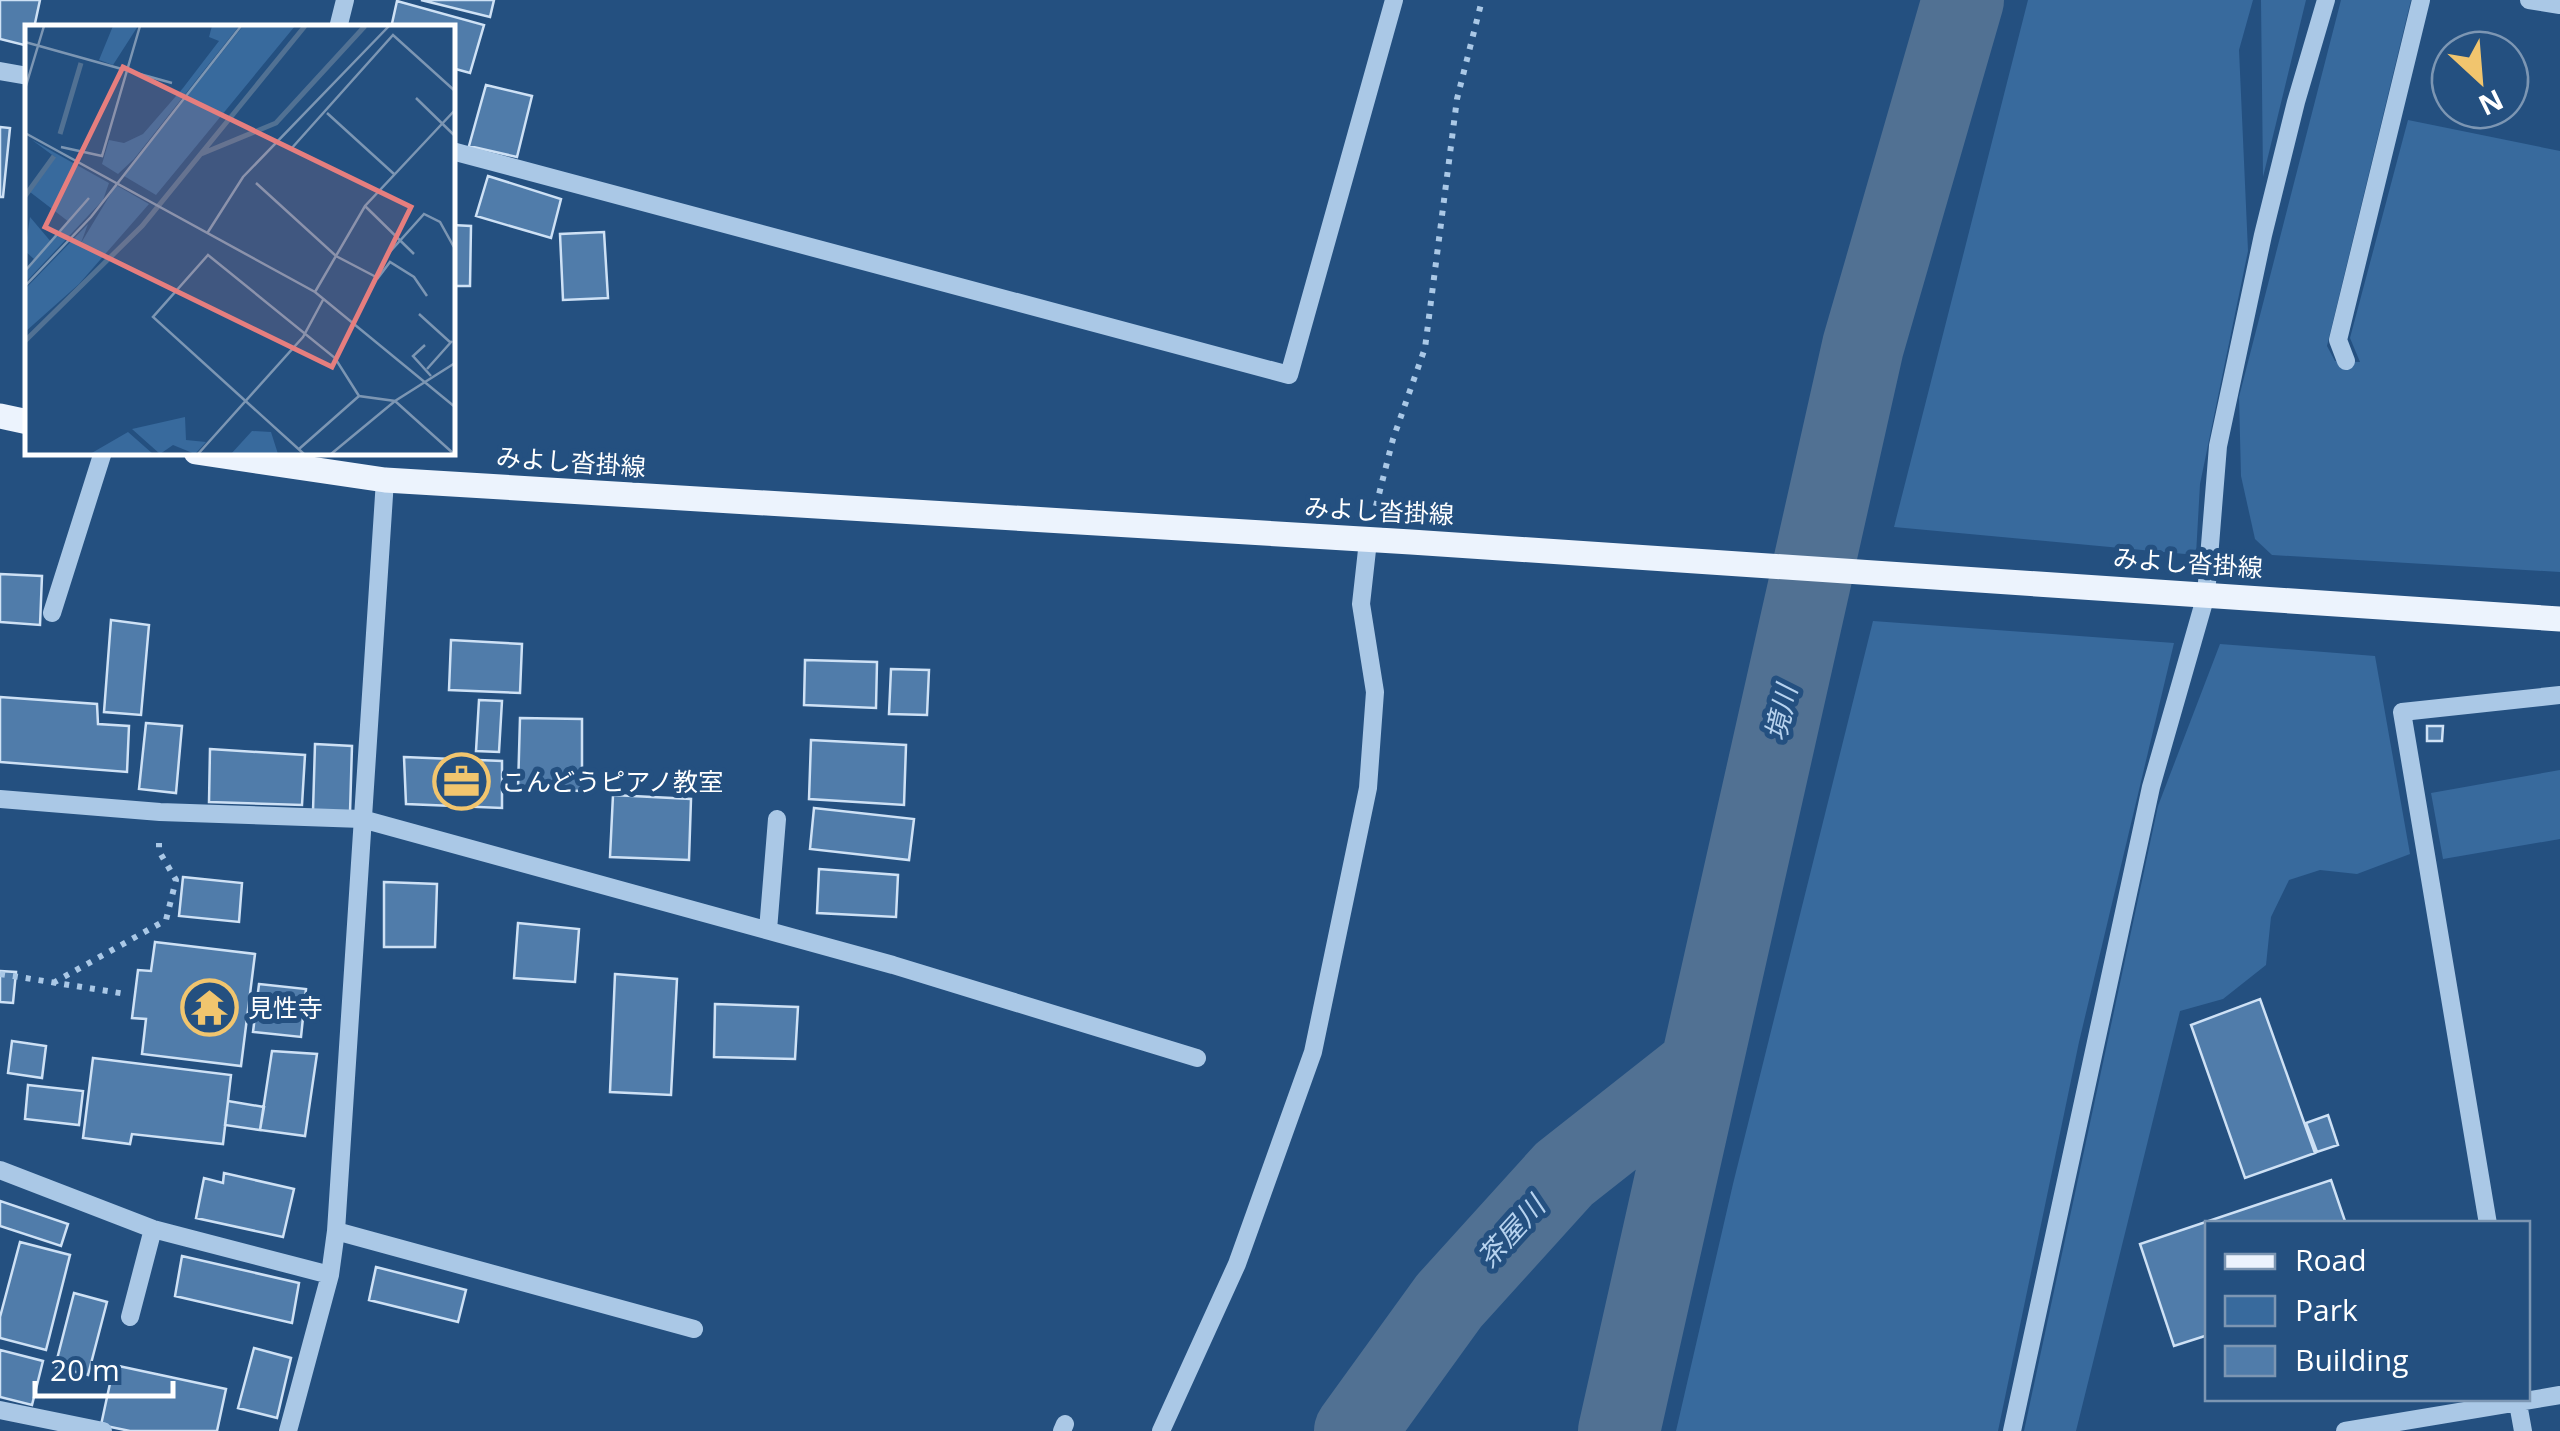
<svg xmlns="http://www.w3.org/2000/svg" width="2560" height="1431" font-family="'Open Sans','Noto Sans JP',sans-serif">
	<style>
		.green { fill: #386a9d }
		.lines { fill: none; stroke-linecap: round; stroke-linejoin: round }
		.river { stroke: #517193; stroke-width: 82 }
		.building { fill: #507caa; stroke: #cee1f5; stroke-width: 2.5 }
		.path { stroke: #aac8e6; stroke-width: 6; stroke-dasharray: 5 8; stroke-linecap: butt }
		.minor { stroke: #aac8e6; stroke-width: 18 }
		.major { stroke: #ecf3fd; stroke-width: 25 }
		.labels { text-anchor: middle; stroke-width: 10; stroke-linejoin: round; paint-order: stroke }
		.street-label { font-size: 25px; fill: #fff; stroke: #245080 }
		.poi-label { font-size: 25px; fill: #fff; stroke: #245080; text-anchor: start }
		.water-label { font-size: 28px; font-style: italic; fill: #b6d2ee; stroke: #245080 }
		.inset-river { fill: none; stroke: #517193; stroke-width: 5 }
		.inset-road { fill: none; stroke: #7c96b3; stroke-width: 2.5 }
		.view { fill: #e67e7e; fill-opacity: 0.15; stroke: #e67e7e; stroke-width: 5 }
		.inset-edge { fill: none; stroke: #fff; stroke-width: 5 }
	</style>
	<rect width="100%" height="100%" fill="#245080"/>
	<path class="green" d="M2028 0H2253L2239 50 2248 251 2200 484 2196 555 1894 527Z
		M2261 0H2306L2263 177Z
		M2341 0H2411L2327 346 2335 361 2360 362 2350 338 2408 120 2560 151V572L2272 555 2255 539 2241 476 2239 397Z
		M1873 621 2174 643 2079 1042 1998 1431H1676L1733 1184Z
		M2220 644 2375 656 2410 854 2357 874 2320 870 2289 880 2271 917 2266 965 2223 999 2180 1011 2076 1431H2024L2158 806Z
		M2560 770V839L2443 859 2431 793Z"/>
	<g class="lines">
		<path class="river" d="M1355 1431 1449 1301 1564 1174 1701 1066
			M1619 1431 1863 346 1963 0"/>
	</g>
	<path class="building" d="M40 0 34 28H28V46L0 39V0Z
		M421 0H494L490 17Z
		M397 1 484 25 470 73 452 68V28H391Z
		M486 85 532 96 517 157 469 146Z
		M0 127 10 128 3 197H0Z
		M488 176 561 199 551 238 476 216Z
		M452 225 471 226 470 286H452Z
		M604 232 608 298 563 300 560 234Z
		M0 574 42 576 40 625 0 622Z
		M111 620 149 625 141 715 104 712Z
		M451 640 522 644 520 693 449 690Z
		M805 660 877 662 876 708 804 705Z
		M891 669 929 670 927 715 889 714Z
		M0 697 97 704 98 724 129 726 127 772 0 762Z
		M479 700 502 701 499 752 476 751Z
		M520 718 582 719V791L518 789Z
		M146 723 182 726 176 793 139 789Z
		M2427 726H2443L2442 741H2427Z
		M811 740 906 745 904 805 809 799Z
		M315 744 352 746 350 813 313 811Z
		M210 749 305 755 302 805 209 802Z
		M404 757 502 761V808L406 804Z
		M613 795 691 799 689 860 610 857Z
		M814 808 914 819 909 860 810 849Z
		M819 869 898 875 896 917 817 913Z
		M183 877 242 883 239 922 179 916Z
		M384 882 437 884 435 947H384Z
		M518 923 579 929 575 982 514 978Z
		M155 942 255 954 241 1066 142 1054 146 1019 132 1018 138 970 151 971Z
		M0 971 16 972 13 1003 0 1002Z
		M615 974 677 979 671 1095 610 1092Z
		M259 984 306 989 301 1037 253 1032Z
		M2260 999 2315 1153 2245 1178 2191 1025Z
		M715 1004 798 1007 795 1059 714 1057Z
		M12 1041 46 1046 42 1078 8 1073Z
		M272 1051 317 1054 305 1136 260 1130Z
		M93 1058 231 1075 223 1144 132 1134 130 1144 83 1138Z
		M28 1085 83 1091 79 1125 25 1119Z
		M228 1101 264 1107 260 1130 225 1125Z
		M2328 1115 2338 1145 2317 1152 2306 1123Z
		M224 1173 294 1189 283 1237 196 1218 204 1178 223 1183Z
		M2331 1180 2346 1224H2208V1335L2174 1346 2140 1244Z
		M0 1201 68 1224 61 1246 0 1226Z
		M20 1242 70 1255 46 1350 0 1338V1317Z
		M182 1256 299 1283 292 1323 175 1296Z
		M376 1267 466 1290 458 1322 369 1300Z
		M74 1293 107 1302 88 1375 55 1367Z
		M254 1348 291 1358 277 1418 238 1408Z
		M0 1350 43 1361 32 1405 0 1397Z
		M114 1365 226 1389 217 1431H130L101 1425Z"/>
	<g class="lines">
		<path class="path" d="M1376 506 1393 439 1425 348 1457 99 1482 0
			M0 974 126 994
			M53 983 166 920 176 880 159 851V843"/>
		<path class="minor" d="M2529 0 2560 5
			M338 28 345 0
			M0 71 28 76
			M452 151 1289 375 1394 0
			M2346 361 2338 340 2421 0
			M52 613 103 452
			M0 799 160 812 362 819 893 965 1197 1058
			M768 930 777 819
			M0 1170 153 1229 330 1275
			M2488 1224 2402 712 2560 695
			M336 1231 694 1329
			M130 1317 153 1229
			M2517 1398 2523 1431
			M0 1410 103 1431
			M288 1431 330 1275 336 1231 385 480
			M1062 1431 1065 1424
			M1161 1431 1237 1264 1313 1052 1368 788 1375 692 1361 604 1368 541
			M2012 1431 2151 787 2206 595 2218 446 2263 235 2296 102 2326 0
			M2345 1431 2560 1395"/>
		<path class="major" d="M0 416 28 422
			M196 452 385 480 1411 542 2560 619"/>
	</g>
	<defs>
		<symbol id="office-ring" viewBox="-11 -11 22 22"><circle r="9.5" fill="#245080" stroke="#f1c56e" stroke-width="1.5"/><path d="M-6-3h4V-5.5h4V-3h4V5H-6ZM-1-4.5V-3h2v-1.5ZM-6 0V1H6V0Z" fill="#f1c56e"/></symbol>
		<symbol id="temple-ring" viewBox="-11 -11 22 22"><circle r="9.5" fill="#245080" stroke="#f1c56e" stroke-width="1.5"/><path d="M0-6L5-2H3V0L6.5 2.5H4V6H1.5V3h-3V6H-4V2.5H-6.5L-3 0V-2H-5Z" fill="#f1c56e"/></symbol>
	</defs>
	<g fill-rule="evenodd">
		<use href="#office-ring" x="430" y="750" width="63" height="63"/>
		<use href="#temple-ring" x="178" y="976" width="63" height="63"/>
	</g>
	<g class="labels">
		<g class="street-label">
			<text transform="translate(571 462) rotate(4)" y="9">みよし沓掛線</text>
			<text transform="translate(1379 511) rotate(3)" y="9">みよし沓掛線</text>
			<text transform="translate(2188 563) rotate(4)" y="9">みよし沓掛線</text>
		</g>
		<g class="poi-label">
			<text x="501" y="791">こんどうピアノ教室</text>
			<text x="248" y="1017">見性寺</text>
		</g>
		<g class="water-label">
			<text transform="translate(1781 713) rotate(-77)" y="10">境川</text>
			<text transform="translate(1511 1232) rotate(-48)" y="10">茶屋川</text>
		</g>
	</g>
	<g transform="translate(25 25)">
		<rect width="430" height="430" fill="#245080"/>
		<path d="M88 1H113L88 40 74 35ZM187 1H214L109 134 93 149 77 139 84 115 99 118 118 109 158 63 194 16 184 12ZM218 1H270L131 170 99 151ZM7 115 84 158 78 175 0 258V247L44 197 5 167 30 132ZM91 160 124 179 54 259 0 307V264L63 199 56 218ZM5 192 27 218 9 234 0 226ZM160 392 161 415 181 417 170 429 148 420 135 429 107 404ZM227 406 246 407 253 429H206ZM103 407 128 429H65Z" fill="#386a9d"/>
		<path class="inset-river" d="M35 109 56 38M176 129 251 98 340 1M0 171 29 131M0 316 117 201 280 1"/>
		<path class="inset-road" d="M0 17 147 58M0 64 19 1M391 73 430 111M302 88 369 149M0 108 290 267 430 382M36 122 77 131 115 1M266 124 368 10 430 66M231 158 311 231 353 253 365 237 389 252 402 271M340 181 389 229M183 207 218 152 364 1M363 229 399 189 415 197 430 224M0 246 64 173M0 261 66 192 216 1M290 267 340 181 430 85M394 289 426 318M400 320 388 331 406 351M402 344 427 316M274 424 334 371M173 429 278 312 299 273M279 429 128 292 183 230 310 333 334 371 370 376 429 429M306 429 370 376 430 338"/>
		<path class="view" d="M98 42 386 182 307 342 20 202Z"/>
		<rect width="430" height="430" class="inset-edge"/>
	</g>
	<rect x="2205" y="1221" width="325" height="180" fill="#245080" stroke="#7c96b3" stroke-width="2.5"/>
	<rect x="2225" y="1254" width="50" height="15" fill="#ecf3fd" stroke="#7c96b3" stroke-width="2.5"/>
	<text x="2295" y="1271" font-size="30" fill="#ffffff">Road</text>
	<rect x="2225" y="1296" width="50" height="30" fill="#386a9d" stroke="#7c96b3" stroke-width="2.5"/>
	<text x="2295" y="1321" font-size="30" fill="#ffffff">Park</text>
	<rect x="2225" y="1346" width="50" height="30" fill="#507caa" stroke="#7c96b3" stroke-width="2.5"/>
	<text x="2295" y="1371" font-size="30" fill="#ffffff">Building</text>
	<g transform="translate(2480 80) rotate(154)"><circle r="48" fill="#245080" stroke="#7c96b3" stroke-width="2.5"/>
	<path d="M0-8L18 38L0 25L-18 38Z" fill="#f1c56e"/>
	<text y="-15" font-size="28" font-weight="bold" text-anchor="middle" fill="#ffffff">N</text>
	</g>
	<path d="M35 1381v15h138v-15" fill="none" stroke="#ffffff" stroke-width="5"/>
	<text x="50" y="1381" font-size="30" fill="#ffffff" stroke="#245080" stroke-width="8" paint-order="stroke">20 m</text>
</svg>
